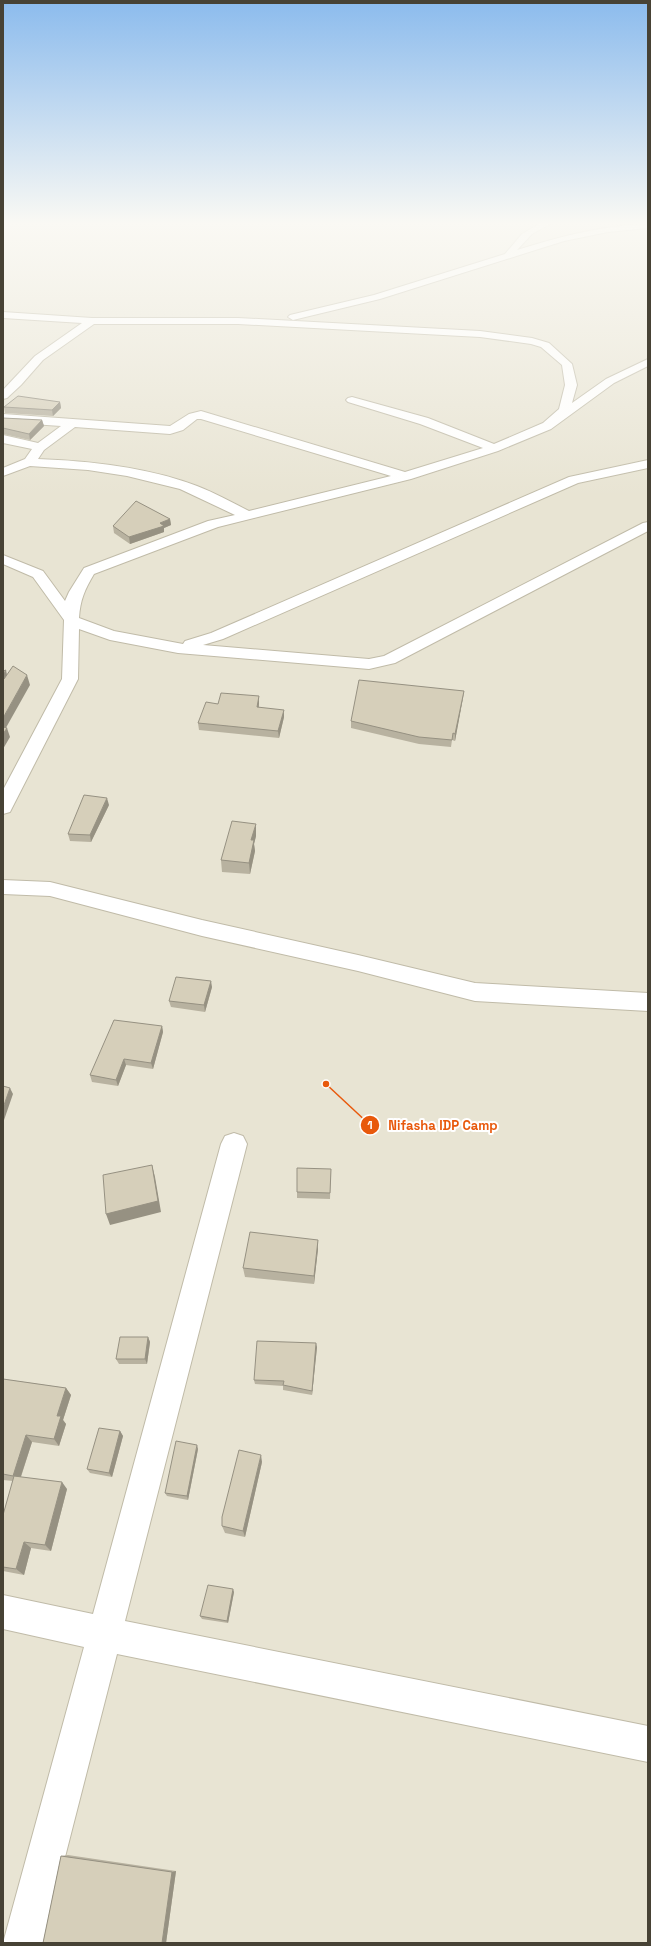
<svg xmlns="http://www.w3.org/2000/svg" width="651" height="1946" font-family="'Space Grotesk',sans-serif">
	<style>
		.residential { fill: #e8e4d3 }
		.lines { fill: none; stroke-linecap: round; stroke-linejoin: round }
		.minor-casing { stroke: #c0bba8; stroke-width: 2 }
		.minor { fill: #fff; fill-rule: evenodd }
		.wall { fill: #b8b2a0 }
		.shaded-wall { fill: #969182 }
		.building { fill: #d6cfba; stroke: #969182 }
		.leader { fill: none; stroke: #e8590c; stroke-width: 1.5 }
		.callout-dot { fill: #e8590c; stroke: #fff; stroke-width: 1.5 }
		.mark-label { font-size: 12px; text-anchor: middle; font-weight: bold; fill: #fff }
		.callout-label { font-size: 13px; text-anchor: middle; font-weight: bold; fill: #e8590c; stroke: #fff; stroke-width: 4; stroke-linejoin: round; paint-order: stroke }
	</style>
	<rect width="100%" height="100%" fill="#f4f1e6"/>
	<path class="residential" d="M3 224H648V1943H3Z"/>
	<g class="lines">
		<defs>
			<path id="minor" d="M539 224H550L532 234 517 250C559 237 603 225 648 224V228L608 232 564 241 380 299 293 320 288 317 290 315 374 295 505 254 522 234Z
				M3 312 92 318H238L480 331 532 338 549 343 572 364 577 385 572 403 606 379 648 359V366L614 383 551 429 498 451 411 479 218 527 94 574C85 589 80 600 79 618L114 631 183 644 185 641 211 633 569 477 648 460V468L578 483 223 639 203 645 369 659 384 656 643 523 648 522V531L395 663 369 669 178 653 110 640 79 629 78 679 12 808 10 812 3 814V790L62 679 64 620 33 577 3 564V555L43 571 65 601 69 592 84 568 208 521 235 515 180 489 127 476 88 470 30 466 3 476V468L25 459 32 449 3 443V435L38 443 61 426 3 422V414L170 426 189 414 201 411 405 472 483 448 420 424 348 402 346 400 348 398 352 397 428 418 494 444 543 423 559 409 565 385 562 365 541 347 531 344 480 337 238 324H94L43 360 21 385 7 398 3 399V390L35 356 82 323 3 318ZM197 419H201L391 476 249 511C231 502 215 493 197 486 147 467 91 461 38 459L44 450 75 427 170 434 183 430Z
				M3 880 50 882 202 920 358 955 475 983 648 993V1011L475 1001 358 971 202 936 50 896 3 894Z
				M234 1133 243 1136 247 1144 125 1621 648 1726V1762L117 1654 43 1943H3L84 1647 3 1629V1595L93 1614 221 1144 225 1136Z"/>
		</defs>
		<use href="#minor" class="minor-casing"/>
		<use href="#minor" class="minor"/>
	</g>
	<path class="wall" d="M60 402 61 408 53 416 5 413 4 407Z
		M3 418 42 420 44 426 30 440 3 434Z
		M170 519 171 525 164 528V532L130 544 114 533 113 526Z
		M464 691 455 741 452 740 451 747 419 744 351 728V721Z
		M259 696V707L284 717 279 738 199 730 198 723 218 704Z
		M109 805 91 842 70 841 68 834Z
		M256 824V836L254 844 255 851 250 874 222 872 221 860Z
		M212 987 205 1012 171 1007 169 1001Z
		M162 1026 163 1032 153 1069 126 1065 118 1086 92 1082 90 1075Z
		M331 1169 330 1199 297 1198V1192Z
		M318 1240V1249L314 1284 245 1277 243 1268Z
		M148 1337 150 1342 147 1364H119L116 1359Z
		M317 1347 312 1395 283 1390V1386L255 1384 254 1380Z
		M3 1379 66 1388 71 1395 63 1420 66 1424 59 1446 32 1442 21 1477 67 1489 51 1551 31 1548 24 1575 3 1571V1515L13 1481 3 1480Z
		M120 1431 123 1436 112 1477 90 1473 87 1469Z
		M198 1449 188 1500 167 1496 165 1493Z
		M262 1462 245 1537 225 1533 222 1526Z
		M234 1592 228 1623 202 1619 200 1616Z
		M68 1855 176 1871 166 1943H43L61 1856Z"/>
	<path class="shaded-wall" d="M60 402 61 408 53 416 52 410Z
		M42 420 44 426 30 440 29 434Z
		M170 519 171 525 164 528V532L130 544 129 537Z
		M6 670 8 680 3 688V674Z
		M27 675 30 685 3 733V718Z
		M464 691 463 698 455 741V734Z
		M259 696V703L258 714 257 707Z
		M284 710V717L279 738 278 731Z
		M7 728 10 737 3 749V734Z
		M107 798 109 805 91 842 90 835Z
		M256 824V836L254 844 255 851 250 874 249 863 251 840Z
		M211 981 212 987 205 1012 204 1005Z
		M162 1026 163 1032 153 1069 151 1063Z
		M124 1059 126 1065 118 1086 116 1080Z
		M10 1088 13 1094 3 1123V1108Z
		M152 1165 155 1177 161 1212 110 1225 106 1214Z
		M318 1240V1249L314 1284V1276Z
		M148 1337 150 1342 147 1364 145 1359Z
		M316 1343 317 1347 312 1395V1391Z
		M66 1388 71 1395 63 1420 66 1424 59 1446 54 1439 57 1416Z
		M120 1431 123 1436 112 1477 109 1473Z
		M26 1435 32 1442 19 1482 13 1476Z
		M197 1445 198 1449 188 1500 187 1496Z
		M261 1455 262 1462 245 1537 243 1531Z
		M62 1482 67 1489 51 1551 45 1545Z
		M24 1542 31 1548 24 1575 16 1569Z
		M233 1589 234 1592 228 1623 227 1621Z
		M176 1871 166 1943H162L172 1872Z"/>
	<path class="building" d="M18 396 60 402 52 410 4 407Z
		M3 418 42 420 29 434 3 428Z
		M136 501 170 519 160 523 164 526 129 537 113 526Z
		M13 666 27 675 3 718V679H4Z
		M6 670 3 674V671Z
		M359 680 464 691 455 734 453 733 452 740 419 737 351 721Z
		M221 693 259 696 257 707 284 710 278 731 198 723 206 702 218 704Z
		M3 727 7 728 3 734Z
		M84 795 107 798 90 835 68 834Z
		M232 821 256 824 251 840H254L249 863 221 860Z
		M176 977 211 981 204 1005 169 1001Z
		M114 1020 162 1026 151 1063 124 1059 116 1080 90 1075Z
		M3 1086 10 1088 3 1108Z
		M152 1165 158 1201 106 1214 103 1175Z
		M297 1168 331 1169 330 1193 297 1192Z
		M250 1232 318 1240 314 1276 243 1268Z
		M120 1337H148L145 1359H116Z
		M257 1341 316 1343 312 1391 283 1385 284 1381 254 1380Z
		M3 1379 66 1388 57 1416H61L54 1439 26 1435 13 1476 3 1474Z
		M99 1428 120 1431 109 1473 87 1469Z
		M176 1441 197 1445 187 1496 165 1493Z
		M239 1450 261 1455 243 1531 222 1526V1517Z
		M14 1476 62 1482 45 1545 24 1542 16 1569 3 1567V1515Z
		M208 1585 233 1589 227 1621 200 1616Z
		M61 1856 172 1872 162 1943H43Z"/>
	<linearGradient id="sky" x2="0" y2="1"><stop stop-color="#8bbbed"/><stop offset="0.45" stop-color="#faf9f4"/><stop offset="1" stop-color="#faf9f4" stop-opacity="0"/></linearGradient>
	<rect width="651" height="496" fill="url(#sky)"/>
	<path class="leader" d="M326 1084L370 1125"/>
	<g class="callout-dot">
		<circle cx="326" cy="1084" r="4"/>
		<circle cx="370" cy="1125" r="10"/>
	</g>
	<g class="mark-label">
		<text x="370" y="1129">1</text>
	</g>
	<g class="callout-label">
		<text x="443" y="1130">Nifasha IDP Camp</text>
	</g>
	<rect width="651" height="1946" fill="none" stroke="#474235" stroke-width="8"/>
</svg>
